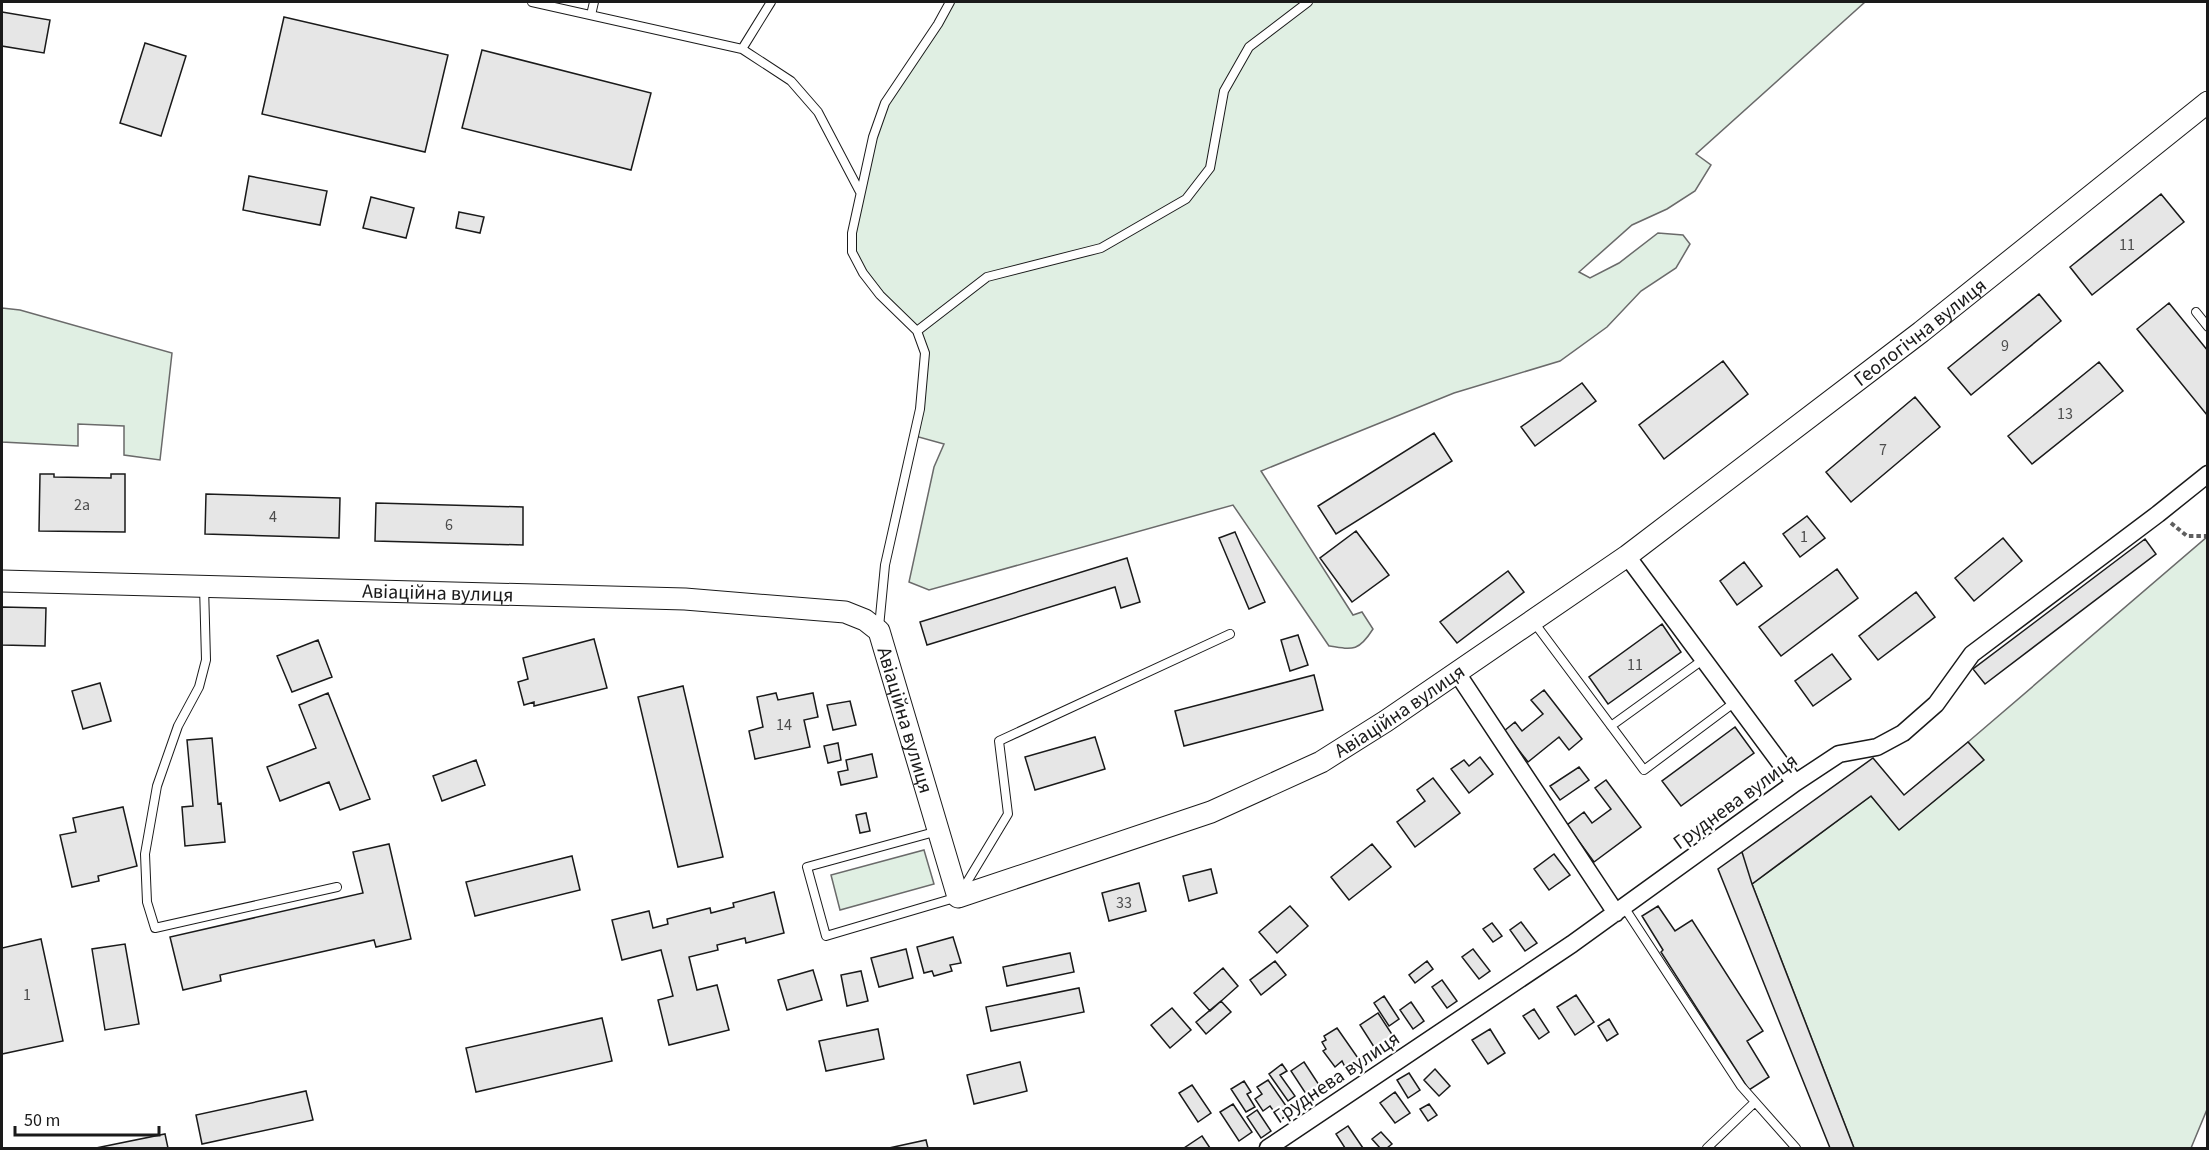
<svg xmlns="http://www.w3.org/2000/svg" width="2209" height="1150" font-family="'Source Sans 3',sans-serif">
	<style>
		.green { fill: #e0efe3; stroke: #6a6a6a; stroke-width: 1.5 }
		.building { fill: #e6e6e6; stroke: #1a1a1a; stroke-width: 1.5 }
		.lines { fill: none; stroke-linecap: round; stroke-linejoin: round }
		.service-casing { stroke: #1a1a1a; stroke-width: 10 }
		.minor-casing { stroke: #1a1a1a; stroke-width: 19 }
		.tertiary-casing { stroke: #1a1a1a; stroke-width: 23 }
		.path { stroke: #5f5f5f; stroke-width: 4; stroke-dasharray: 4.5 3; stroke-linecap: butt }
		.service { stroke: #fff; stroke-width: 8 }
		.minor { stroke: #fff; stroke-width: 16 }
		.tertiary { stroke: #fff; stroke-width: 21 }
		.labels { text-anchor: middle; stroke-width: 4.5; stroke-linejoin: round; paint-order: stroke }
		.number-label { font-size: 16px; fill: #4d4d4d }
		.street-label { font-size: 20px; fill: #1a1a1a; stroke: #fff }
	</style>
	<rect width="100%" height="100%" fill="#fff"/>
	<path class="green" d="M950 2H1865L1696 154 1711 165 1695 191 1667 209 1632 225 1579 272 1590 278 1619 263 1658 233 1683 235 1690 244 1676 268 1641 291 1607 327 1560 361 1454 393 1261 471 1353 615 1362 612 1373 629C1359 651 1354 650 1329 646L1233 505 929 590 909 582 934 467 944 444 915 436 925 353 917 331 899 314 852 252V233L885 103Z
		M2 308 20 310 172 353 160 460 124 455V426L78 424V446L2 442Z
		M2207 537 2208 1107 2191 1148H1854L1752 884 1871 796 1900 829 1983 760 1968 742Z
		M924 850 934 884 840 910 831 875Z"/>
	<path class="building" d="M2 12 50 20 44 53 2 46Z
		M284 17 448 55 425 152 262 114Z
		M145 43 186 56 161 136 120 123Z
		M482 50 651 93 631 170 462 128Z
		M249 176 327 191 320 225 243 210Z
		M2161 194 2184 222 2092 295 2070 267Z
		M371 197 414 208 406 238 363 228Z
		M459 212 484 217 480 233 456 228Z
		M2039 294 2061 321 1971 395 1948 368Z
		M2169 303 2208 351 2207 415 2137 329Z
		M1723 361 1748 394 1664 459 1639 425Z
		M2099 362 2123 391 2032 464 2008 436Z
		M1582 383 1596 401 1535 446 1521 427Z
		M1915 397 1940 427 1851 502 1826 472Z
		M1434 433 1452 461 1336 534 1318 506Z
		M40 474H54V477L111 478V474H125V532L39 531Z
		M206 494 340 498 339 538 205 534Z
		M376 503 523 507V545L375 541Z
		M1807 516 1825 538 1800 557 1783 534Z
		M1356 531 1389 575 1352 602 1320 558Z
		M1235 532 1265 602 1249 609 1219 538Z
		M2003 538 2022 561 1974 601 1955 578Z
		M2145 539 2156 554 1985 684 1973 669Z
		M1127 558 1140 602 1121 608 1115 587 927 645 920 622Z
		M1744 562 1762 586 1737 605 1720 581Z
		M1837 569 1858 598 1781 656 1759 627Z
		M1508 571 1524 592 1457 643 1440 622Z
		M1916 592 1935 617 1878 660 1859 636Z
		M2 607 46 608 45 646 2 645Z
		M1662 624 1681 652 1608 704 1589 677Z
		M1298 635 1308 665 1290 671 1281 640Z
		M594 639 607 688 534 706V702L524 705 518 682 528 679 523 658Z
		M318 640 332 677 292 692 277 656Z
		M1832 654 1851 679 1813 706 1795 681Z
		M1314 675 1323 710 1184 746 1175 711Z
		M100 683 111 721 83 729 72 691Z
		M683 686 723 857 678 867 638 697Z
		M1544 690 1582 739 1569 750 1559 737 1528 762 1504 731 1515 722 1522 731 1543 714 1531 700Z
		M328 693 370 799 340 810 329 782 280 801 267 767 316 748 299 705Z
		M776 693 778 700 813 693 818 717 804 720 810 747 755 759 749 731 763 727 757 697Z
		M850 701 856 725 833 730 827 705Z
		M1735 727 1754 753 1681 806 1662 781Z
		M1095 737 1105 769 1035 790 1025 757Z
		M212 738 218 804 221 803 225 842 185 846 182 807 193 806 187 740Z
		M1968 742 1984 760 1899 830 1871 796 1752 884 1742 852 1873 758 1904 795Z
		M838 743 841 760 828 763 824 746Z
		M872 754 877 777 841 785 838 772 848 770 846 760Z
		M1480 757 1493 774 1469 793 1451 769 1464 760 1469 766Z
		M476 760 485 785 442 801 433 776Z
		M1579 767 1589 780 1560 800 1550 786Z
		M1433 778 1460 813 1415 847 1397 822 1425 801 1417 790Z
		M1606 780 1641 827 1594 862 1567 825 1584 812 1592 823 1611 809 1595 788Z
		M123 807 137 866 98 876 99 881 72 887 60 835 76 832 73 818Z
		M866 813 870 831 860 833 856 815Z
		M389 844 411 939 376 947 374 940 220 975 221 981 183 990 170 937 363 893 353 852Z
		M1372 844 1391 867 1349 900 1331 877Z
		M1742 852 1752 884 1854 1148H1830L1718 869Z
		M1554 854 1570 875 1549 890 1534 869Z
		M572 856 580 890 475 916 466 882Z
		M1211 869 1217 893 1189 901 1183 876Z
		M1139 883 1146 911 1109 921 1102 893Z
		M774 892 784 933 746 943 745 938 717 945 718 950 689 957 697 990 717 985 729 1030 669 1045 658 1000 673 996 661 950 622 960 612 920 649 911 653 928 668 924 667 919 710 908 711 913 734 907 733 903Z
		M1290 906 1308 926 1277 953 1259 932Z
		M1658 906 1675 931 1692 920 1763 1031 1747 1041 1769 1077 1749 1090 1661 952 1663 950 1642 916Z
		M1521 922 1537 943 1525 951 1510 930Z
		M1492 923 1502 936 1493 942 1483 929Z
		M953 937 961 963 950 965 952 971 934 976 932 971 924 973 917 947Z
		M41 939 63 1041 2 1054V948Z
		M125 944 139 1024 105 1030 92 949Z
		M906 949 913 978 879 987 871 958Z
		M1473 949 1490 971 1479 979 1462 957Z
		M1070 953 1074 972 1007 986 1003 967Z
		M1275 961 1286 975 1261 995 1250 980Z
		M1427 961 1433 969 1415 983 1409 975Z
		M1223 968 1238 986 1210 1011 1194 993Z
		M813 970 822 1000 787 1010 778 980Z
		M861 971 868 1001 847 1006 841 975Z
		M1442 980 1457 1001 1447 1008 1432 987Z
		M1079 988 1084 1012 991 1031 986 1007Z
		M1576 995 1594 1022 1575 1035 1557 1007Z
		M1384 996 1399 1019 1389 1026 1374 1003Z
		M1221 1001 1231 1012 1206 1034 1196 1022Z
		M1411 1002 1424 1021 1413 1029 1400 1010Z
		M1172 1008 1191 1030 1170 1048 1151 1025Z
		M1534 1009 1549 1032 1539 1039 1523 1016Z
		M1378 1013 1395 1039 1376 1050 1360 1025Z
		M602 1018 612 1061 476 1092 466 1048Z
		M1609 1019 1618 1034 1607 1041 1598 1026Z
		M1337 1028 1360 1061 1346 1069 1342 1061 1335 1067 1323 1051 1326 1049 1322 1042 1326 1040 1324 1036Z
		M878 1029 884 1059 826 1071 819 1041Z
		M1490 1029 1505 1053 1488 1064 1472 1040Z
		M1020 1062 1027 1091 974 1104 967 1075Z
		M1304 1062 1323 1091 1310 1100 1291 1071Z
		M1282 1064 1287 1071 1280 1075 1295 1096 1288 1101 1269 1074Z
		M1435 1069 1450 1086 1439 1096 1424 1080Z
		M1409 1073 1420 1090 1408 1098 1397 1080Z
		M1268 1080 1291 1113 1280 1120 1270 1106 1263 1111 1255 1099 1262 1094 1257 1087Z
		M1244 1081 1251 1092 1247 1094 1255 1107 1246 1112 1231 1089Z
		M1192 1085 1211 1113 1198 1122 1179 1093Z
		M306 1091 313 1120 202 1144 196 1115Z
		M1395 1092 1410 1113 1395 1123 1380 1103Z
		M1233 1104 1252 1132 1239 1141 1220 1112Z
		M1429 1104 1437 1115 1428 1121 1420 1109Z
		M1257 1110 1271 1131 1261 1138 1247 1117Z
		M1348 1126 1363 1148H1345L1336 1134Z
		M1381 1132 1392 1144 1387 1148H1380L1372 1139Z
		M165 1134 168 1148H96Z
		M1202 1136 1210 1148H1184Z
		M926 1140 928 1148H889Z"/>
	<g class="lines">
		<defs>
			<path id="service" d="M532 2 742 49 791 81 818 112 860 192
				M591 15 594 2
				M742 49 771 2
				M2196 312 2208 327
				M917 331 987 277 1101 248 1186 199 1210 168 1224 91 1249 47 1308 2
				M204 586 206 660 199 687 178 726 157 786 145 854 147 902 155 928 337 887
				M1533 621 1644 770 1735 702
				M879 627 885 565 920 409 925 353 917 331 880 295 863 273 852 252V233L873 137 885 103 938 24 950 2
				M1611 726 1704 659
				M938 831 807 867 826 936 958 897 1008 814 999 741 1230 634
				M1624 907 1741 1086 1796 1148
				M1707 1148 1755 1102"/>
			<path id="minor" d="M1627 556 1795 783
				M1457 673 1616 913
				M1268 1148 1572 944 1795 783 1839 754 1877 747 1903 733 1936 704 1972 654 2158 514 2208 474"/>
			<g id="tertiary">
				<path id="s1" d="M2 581 685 599 845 612 865 620 879 631 958 897 1211 812 1321 762 1386 721 1627 556 1921 332 2208 102"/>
			</g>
		</defs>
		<use href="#service" class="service-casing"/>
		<use href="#minor" class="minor-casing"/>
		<use href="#tertiary" class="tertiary-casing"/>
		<path class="path" d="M2171 523 2187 536H2208"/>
		<use href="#service" class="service"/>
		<use href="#minor" class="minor"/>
		<use href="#tertiary" class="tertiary"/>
	</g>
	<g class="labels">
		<g class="number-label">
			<text x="2127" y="250">11</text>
			<text x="2005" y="351">9</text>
			<text x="2065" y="419">13</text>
			<text x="1883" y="455">7</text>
			<text x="82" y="510">2а</text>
			<text x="273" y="522">4</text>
			<text x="449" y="530">6</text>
			<text x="1804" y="542">1</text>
			<text x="1635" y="670">11</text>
			<text x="784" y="730">14</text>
			<text x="1124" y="908">33</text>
			<text x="27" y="1000">1</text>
		</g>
		<g class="street-label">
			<text dy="7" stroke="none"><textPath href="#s1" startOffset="2286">Геологічна вулиця</textPath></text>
			<text dy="7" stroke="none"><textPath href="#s1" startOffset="436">Авіаційна вулиця</textPath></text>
			<text dy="7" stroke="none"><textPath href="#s1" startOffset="1642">Авіаційна вулиця</textPath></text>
			<text dy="7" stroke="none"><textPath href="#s1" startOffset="976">Авіаційна вулиця</textPath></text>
			<text transform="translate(1735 801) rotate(-36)" y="7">Груднева вулиця</text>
			<text transform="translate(1336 1077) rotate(-34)" y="7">Груднева вулиця</text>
		</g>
	</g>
	<rect width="2209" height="1150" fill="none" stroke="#1a1a1a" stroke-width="6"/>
	<path d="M15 1126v9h144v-9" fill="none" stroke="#1a1a1a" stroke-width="3"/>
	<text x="24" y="1126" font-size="18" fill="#1a1a1a" stroke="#ffffff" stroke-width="4.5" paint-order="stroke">50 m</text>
</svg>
